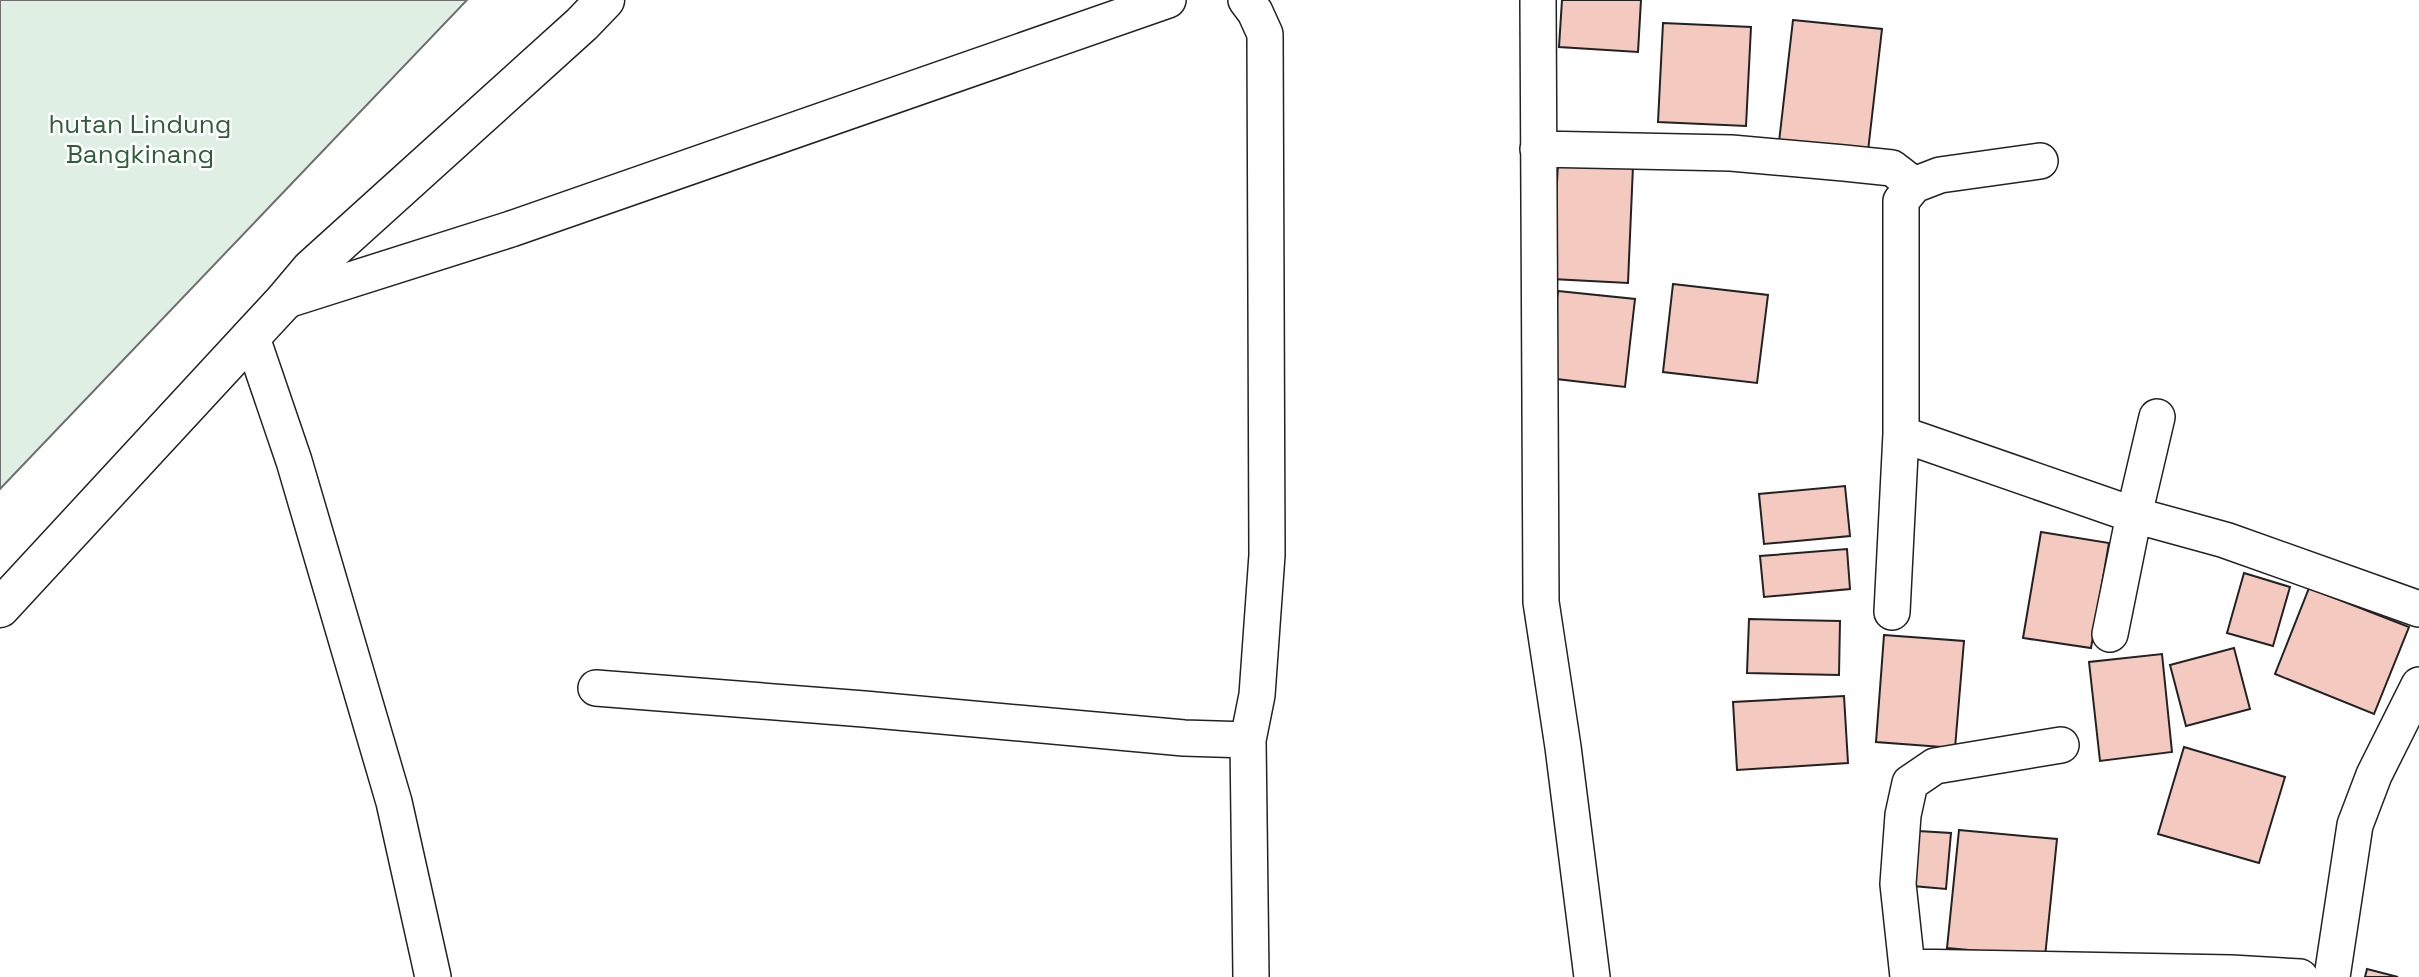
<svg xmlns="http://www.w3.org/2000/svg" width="2419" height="977" font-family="'Space Grotesk',sans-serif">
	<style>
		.green { fill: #e0efe3; stroke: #6f6f6f; stroke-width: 2 }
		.building { fill: #f3c9c0; stroke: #222; stroke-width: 2 }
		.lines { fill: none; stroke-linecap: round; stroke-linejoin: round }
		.street-casing { stroke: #222; stroke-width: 38 }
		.secondary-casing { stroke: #222; stroke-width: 41 }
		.street { stroke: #fff; stroke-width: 35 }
		.secondary { stroke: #fff; stroke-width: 38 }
		.labels { text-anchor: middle; stroke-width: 5; stroke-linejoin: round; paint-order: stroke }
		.park-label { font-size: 26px; fill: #2f5e38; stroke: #fff }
	</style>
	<rect width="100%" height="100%" fill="#fff"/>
	<path class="green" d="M0 0H467L0 489Z"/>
	<path class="building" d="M1562 0H1641L1638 52 1559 47Z
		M1793 20 1882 29 1868 151 1779 142Z
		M1663 23 1751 27 1746 126 1658 122Z
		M1558 163 1633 166 1628 283 1552 279Z
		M1673 284 1768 295 1757 383 1663 372Z
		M1558 291 1635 299 1625 387 1548 378Z
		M1845 486 1850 536 1764 544 1759 494Z
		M2041 532 2109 543 2091 648 2023 638Z
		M1847 549 1850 589 1764 597 1760 556Z
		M2244 573 2290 587 2273 646 2227 633Z
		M2309 588 2409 627 2374 714 2275 674Z
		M1749 619 1840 621 1839 675 1747 673Z
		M1884 635 1964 641 1955 748 1876 742Z
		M2234 648 2250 709 2186 726 2170 665Z
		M2162 654 2172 752 2100 761 2089 662Z
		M1844 696 1848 763 1737 770 1733 702Z
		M2184 747 2285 777 2259 863 2158 834Z
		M1959 830 2057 839 2045 957 1947 948Z
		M1918 831 1951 833 1946 889 1913 886Z
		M2367 969 2398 977H2365Z"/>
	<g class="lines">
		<defs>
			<path id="street" d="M1538 0 1541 602 1563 747 1592 977
				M1538 149 1731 153 1844 163 1892 168 1914 185
				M284 301 511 229 1168 0
				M251 335 294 461 394 802 433 977
				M2157 417 2134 515 2225 540 2419 609
				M1901 434V201L1914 185 1940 175 2040 161
				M1892 612 1901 434 2134 515 2110 634
				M596 688 864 709 1184 738 1248 740 1257 695 1267 555 1265 34 1255 12 1246 0
				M1248 740 1251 977
				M1907 967 2231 973 2300 977
				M1908 977 1898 884 1903 815 1910 783 1935 766 2061 745
				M2332 977 2355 825 2374 775 2419 685"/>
			<path id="secondary" d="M0 608 284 301 311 269 582 24 605 0"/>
		</defs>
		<use href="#street" class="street-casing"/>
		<use href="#secondary" class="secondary-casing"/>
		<use href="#street" class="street"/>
		<use href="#secondary" class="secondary"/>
	</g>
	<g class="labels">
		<g class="park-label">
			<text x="140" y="133">hutan Lindung<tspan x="140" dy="30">Bangkinang</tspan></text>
		</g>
	</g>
</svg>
